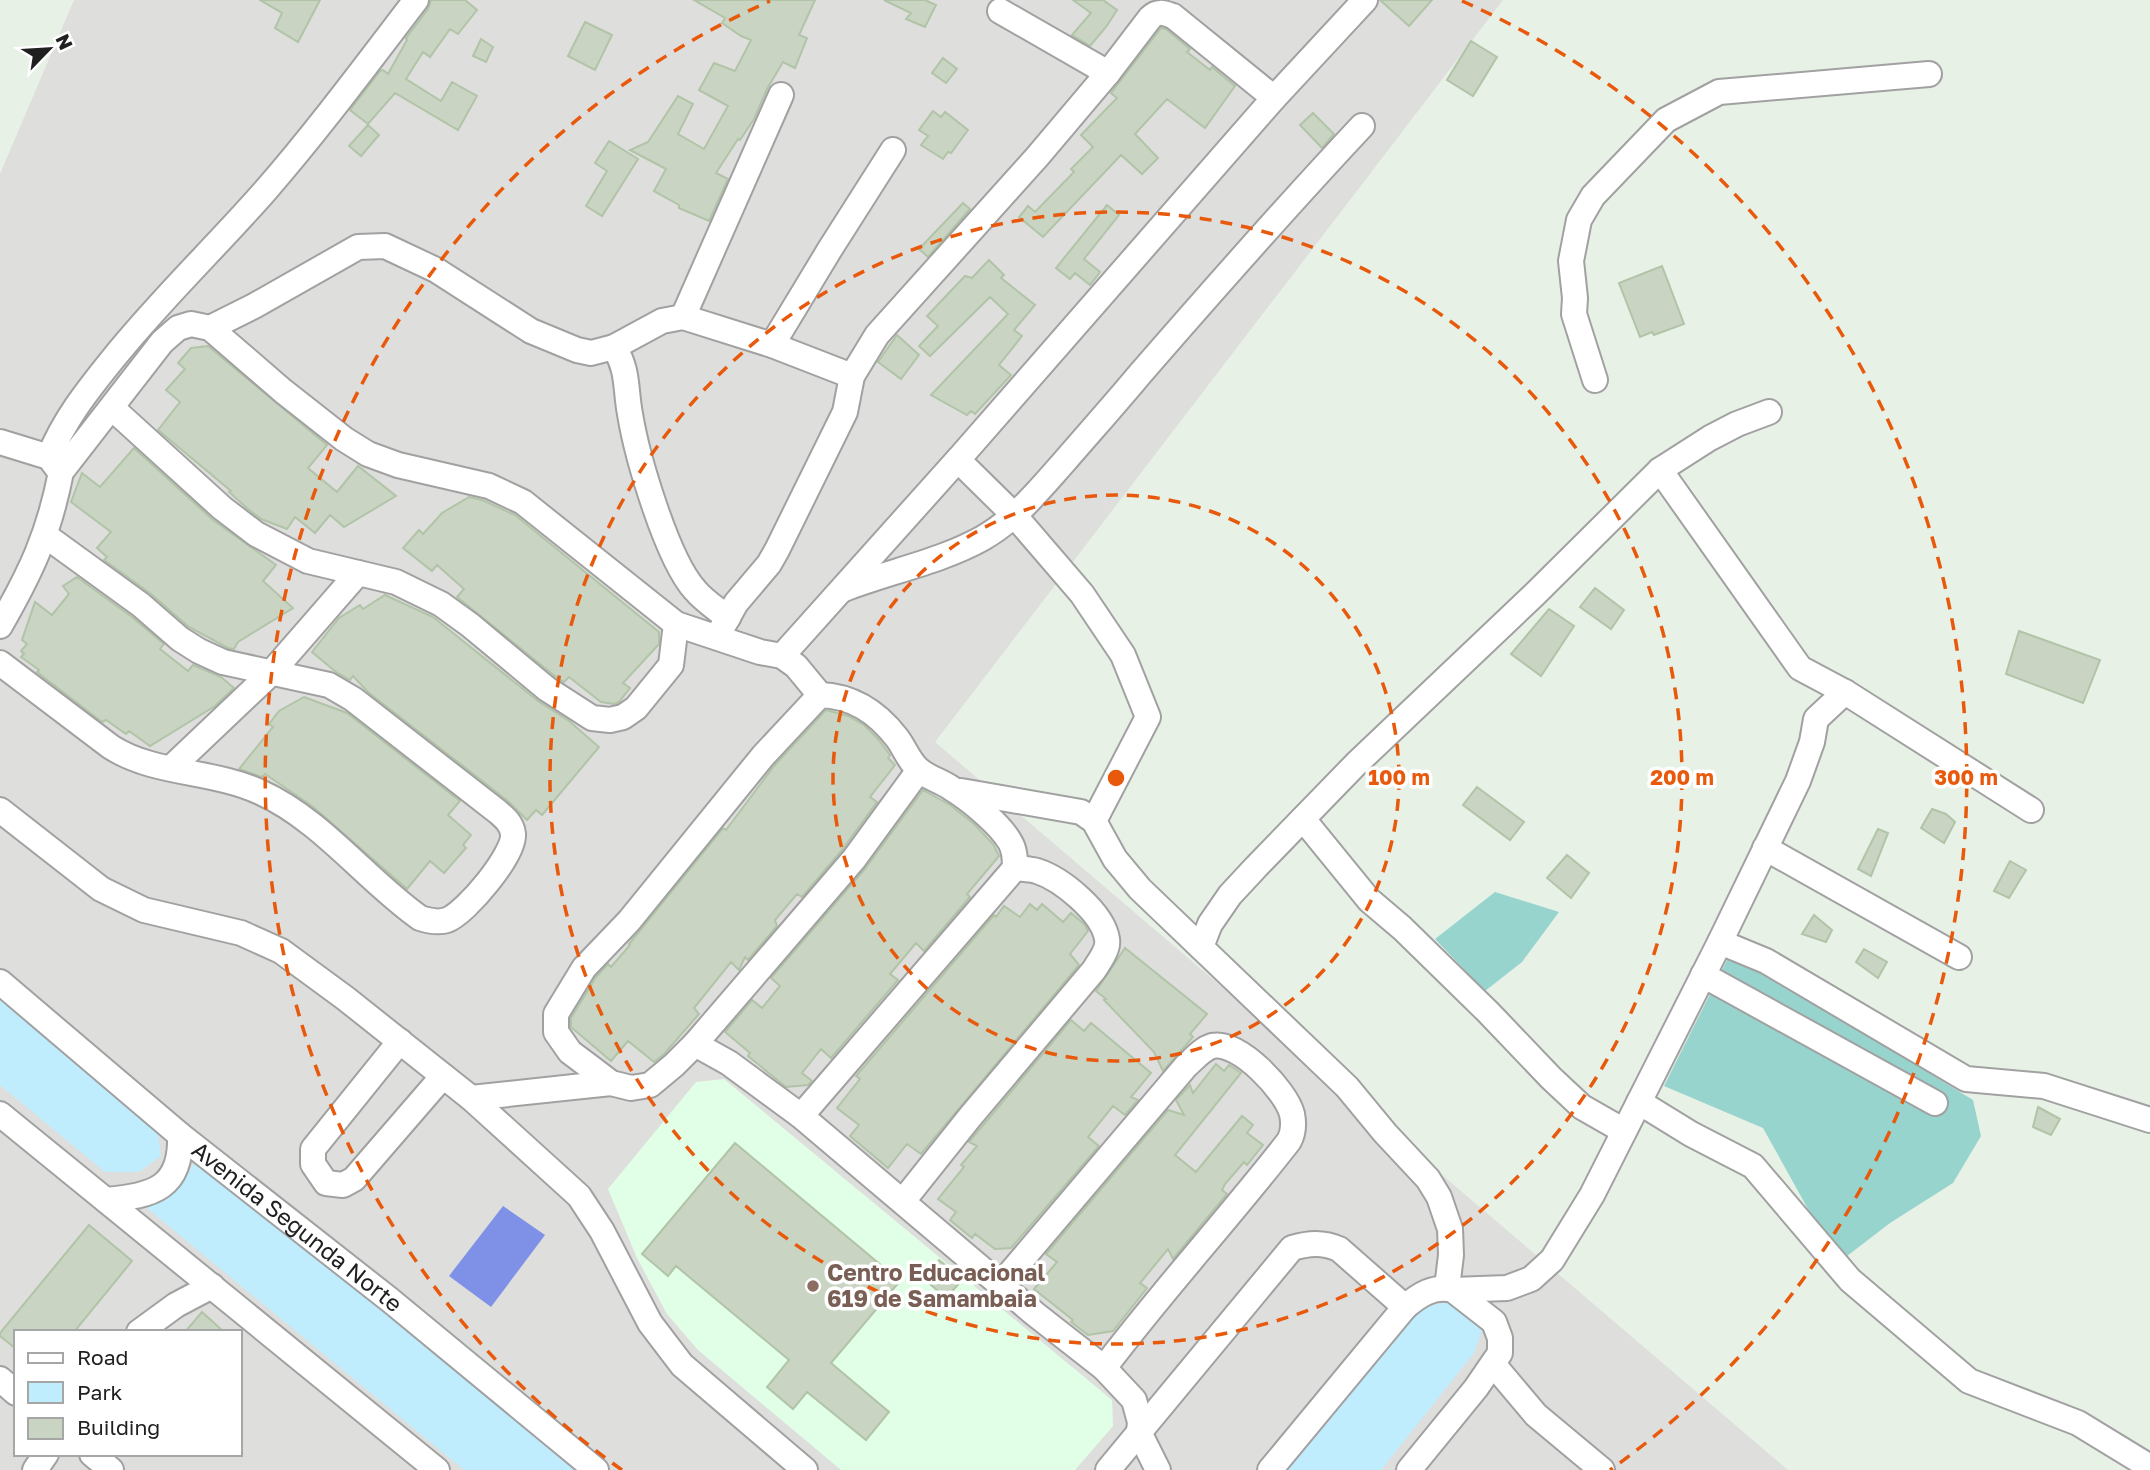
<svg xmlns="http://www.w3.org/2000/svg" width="2150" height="1470" font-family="'Golos Text',sans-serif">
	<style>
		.residential { fill: #dededd; fill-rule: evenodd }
		.education { fill: #e1ffe7 }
		.forest { fill: #97d4ce }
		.park { fill: #c0edfe }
		.pitch { fill: #7e91e6 }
		.building { fill: #c9d5c2; stroke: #b1c4a7; stroke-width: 2 }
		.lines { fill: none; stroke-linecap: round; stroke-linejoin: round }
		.minor-casing { stroke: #a1a1a1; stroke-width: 28 }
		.minor { stroke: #fff; stroke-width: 24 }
		.ring { fill: none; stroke: #e8590c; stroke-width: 3.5; stroke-dasharray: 12 9 }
		.education-dot { fill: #8d6e63; stroke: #fff; stroke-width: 2.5 }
		.labels { text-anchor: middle; stroke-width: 7; stroke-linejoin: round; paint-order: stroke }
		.street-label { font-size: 23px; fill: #202020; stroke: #fff }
		.education-label { font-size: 23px; font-weight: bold; fill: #785e54; stroke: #fff; text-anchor: start }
		.centre { fill: #e8590c; stroke: #fff; stroke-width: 3.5 }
		.ring-label { font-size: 21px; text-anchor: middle; font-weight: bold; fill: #e8590c; stroke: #fff; stroke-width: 7; stroke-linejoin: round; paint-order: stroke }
	</style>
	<rect width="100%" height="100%" fill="#e7f1e6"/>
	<path class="residential" d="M74 0H1503L935 742 1788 1470H0V174ZM16 1332H240V1454H16Z"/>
	<path class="education" d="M724 1079 1112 1400 1113 1426 1075 1470H841L698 1350 667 1314 637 1258 608 1189 696 1082Z"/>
	<path class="forest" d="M1495 892 1559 912 1522 962 1485 991 1435 939Z
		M1731 952 1973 1100 1981 1136 1953 1183 1890 1223 1838 1263 1763 1128 1664 1086Z"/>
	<path class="park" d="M0 986 155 1114 161 1156 139 1172H105L0 1085Z
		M198 1154 586 1470H464L142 1204C175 1193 184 1186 198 1154Z
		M1454 1300 1483 1328 1474 1353 1381 1470H1284L1416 1309Z"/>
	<path class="pitch" d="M503 1206 545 1235 491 1307 449 1276Z"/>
	<path class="building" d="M260 0H320L298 42 275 28 282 13Z
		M431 0H465L477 10 458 34 450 29 430 57 423 52 406 79 441 101 452 82 477 96 458 130 395 93 368 124 350 110 380 71 383 70 388 74 407 40 406 38 428 9Z
		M694 0H815L799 35 807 38 795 68 783 62 767 89 754 119 740 140 738 139 716 173 728 179 709 221 679 208V205L654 191 666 169 630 150 648 142 678 96 693 104 678 134 704 149 728 106 699 90 714 63 735 71 751 40 741 36 722 23 725 18Z
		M884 0H925L936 5 925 27 906 19 911 13Z
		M1073 0H1103L1117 10 1106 27 1090 46 1072 35 1091 13Z
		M1380 0H1432L1409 26Z
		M585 22 612 35 595 70 568 56Z
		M1161 28 1166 29 1190 49 1187 52 1210 70 1212 67 1235 86 1205 128 1167 99 1135 134 1158 158 1142 174 1121 155 1043 237 1019 217 1028 206 1035 212 1074 172 1071 169 1093 147 1081 135 1117 98 1111 93Z
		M481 39 493 47 486 62 473 56Z
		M1471 41 1497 57 1473 96 1447 80Z
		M943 58 957 69 946 83 932 73Z
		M933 111 941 117 945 112 968 130 951 153 948 152 943 159 921 145 928 136 919 130Z
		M1313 113 1334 134 1322 148 1300 125Z
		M368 125 379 135 361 156 349 146Z
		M609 141 638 159 602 216 586 206 607 171 595 163Z
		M963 203 970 209 928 257 919 249Z
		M1107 205 1119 215 1084 259 1100 272 1090 285 1075 273 1070 279 1056 268Z
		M989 260 1004 275 1001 278 1035 305 1014 330 1022 336 999 365 1011 375 975 414 971 411 967 415 931 395 1008 314 990 297 930 356 919 346 938 326 927 316 965 276 972 278Z
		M1662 266 1684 324 1654 335 1652 332 1640 337 1619 283Z
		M897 335 919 355 901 379 878 362Z
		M208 346 327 445 308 468 337 492 358 466 396 496 344 527 330 515 315 533 295 517 287 529 261 519 248 509 229 492 231 491 158 430 180 402 166 390 185 369 178 363 191 348Z
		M134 448 213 520 276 565 263 581 293 608 238 642 234 649 228 648 189 627 151 594 104 560 107 557 97 548 111 532 71 502 82 473 100 487Z
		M469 497 482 500 515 515 659 632V644L623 683 630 688 619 702 614 704 601 702 569 677 564 682 556 677 457 597 464 589 437 565 432 571 403 548 419 530 423 534 442 513Z
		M77 577 132 617 164 644 160 649 188 671 193 665 221 677 234 688 215 706 150 746 129 731 126 734 106 720 102 722 37 672 39 670 21 657 24 654 21 651 27 644 22 640 35 602 52 615 69 594 63 586Z
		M1595 588 1624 610 1611 629 1580 607Z
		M385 595 433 617 538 701 569 721 599 747 542 815 536 810 527 820 508 801 369 693 353 676 350 680 336 672 312 652 339 618 360 605 363 609Z
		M1549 609 1574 626 1541 676 1511 654Z
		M2019 631 2100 660 2083 703 2006 674Z
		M304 697 347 713 460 801 448 815 471 835 463 845 466 848 444 873 430 861 407 889 312 806 265 774 262 777 239 769 273 727 269 724 279 711Z
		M826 710 848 716 864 725 878 739 890 755 888 758 895 765 870 797 877 802 842 850 802 897 797 894 775 920 777 926 748 960 745 957 739 970 731 962 694 1008 699 1014 664 1054 654 1062 628 1041 611 1061 571 1027V1018L596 977 608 964 611 967 630 945 629 944 723 828 726 830 774 766Z
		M1477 787 1524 822 1510 840 1463 805Z
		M923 790 950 805 974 824 993 844 999 856 967 894 970 897 924 951 916 943 890 974 898 980 831 1058 821 1049 802 1073 812 1081 808 1085 786 1087 748 1056 750 1053 725 1032 752 1000 762 1008 780 986 771 978 865 869Z
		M1932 809 1946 814 1955 822 1944 843 1921 828Z
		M1878 829 1888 833 1871 876 1858 869Z
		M1567 855 1589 873 1571 898 1547 878Z
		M2010 861 2026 870 2009 898 1994 891Z
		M1030 904 1037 910 1042 904 1063 922 1071 913 1084 924 1088 931 1070 954 1079 965 921 1154 907 1144 888 1168 850 1136 859 1125 837 1108 860 1079 856 1076 994 915 996 917 1004 906 1020 917Z
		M1814 915 1832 930 1826 942 1802 934Z
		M1125 948 1207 1014 1190 1034 1193 1037 1163 1071 1154 1052 1104 1000 1106 999 1096 991Z
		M1864 949 1887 962 1878 978 1856 962Z
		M1071 1020 1084 1031 1091 1023 1151 1073 1131 1097 1138 1100 1125 1115 1113 1106 1088 1137 1099 1146 1025 1232 1011 1248 995 1249 975 1234 972 1238 950 1220 956 1212 938 1199 964 1167 961 1165 977 1146 969 1142Z
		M1216 1064 1224 1071 1229 1065 1241 1073 1175 1155 1196 1172 1242 1116 1253 1125 1247 1133 1263 1145 1247 1165 1244 1162 1225 1184 1222 1190 1227 1194 1173 1259 1168 1249 1140 1283 1147 1288 1113 1331 1088 1335 1071 1322 1073 1320 1034 1289 1057 1262 1046 1254 1168 1110 1184 1115 1176 1100 1190 1085 1193 1093Z
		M2038 1107 2060 1119 2051 1135 2033 1127Z
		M735 1143 900 1281 831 1363 889 1412 866 1440 807 1392 793 1409 767 1387 789 1360 676 1266 668 1276 642 1254Z
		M89 1225 132 1261 74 1332H16V1349L0 1336V1333Z
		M939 1260 963 1279 946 1298 923 1278Z
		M202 1312 224 1332H185Z"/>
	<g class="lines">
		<defs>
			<g id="minor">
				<path d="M1000 11 1108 73"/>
				<path d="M683 317 781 95"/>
				<path d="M210 328 254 306 358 247 385 246 436 270 531 331 577 350 591 353 614 347C629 371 625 388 630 414 637 457 667 559 695 590 704 601 717 609 728 618"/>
				<path d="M772 345 830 249 893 150"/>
				<path d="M614 347 662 321 683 317 772 345 852 376"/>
				<path d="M1595 380 1574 314 1575 298 1571 261 1579 220 1593 196 1666 120 1719 92 1929 74"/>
				<path d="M112 408 222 508 256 534 308 561 396 582 441 604 470 625 547 689 592 718 610 720 623 717 636 708 671 665 676 624"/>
				<path d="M0 442 49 457 58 469"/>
				<path d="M49 457C64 420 87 391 112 360 160 300 215 248 265 191 318 130 367 64 416 0"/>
				<path d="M958 460 1015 516 1082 594 1123 655 1148 717 1094 821"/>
				<path d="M1660 470 1800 668 1845 692 2031 810"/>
				<path d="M844 589C890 571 940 562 983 538 1016 519 1039 490 1064 462 1089 433 1115 404 1140 374 1213 290 1286 207 1362 126"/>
				<path d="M0 626C31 572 49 534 61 472L162 342 178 328 191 324 210 328 283 391 344 439 368 454 398 465 489 486 523 502 676 624 760 652 782 656 796 666 820 695"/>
				<path d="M717 637 736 603 769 564 777 550 845 412 852 376 877 335 1037 157 1108 73 1150 18C1158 10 1164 13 1173 16L1274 98"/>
				<path d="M782 656 962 455 1274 98 1365 0"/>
				<path d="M0 663 111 747C155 775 213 770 260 792 322 820 365 879 420 918 429 921 438 923 447 920 466 913 515 854 513 834 512 824 505 818 498 812L353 699 329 685 223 662 199 651 180 639 141 605 46 536"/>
				<path d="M171 768 271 673 358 573"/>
				<path d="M919 770 854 859 695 1044 674 1065 650 1085 631 1088 611 1083 590 1067 570 1052 556 1032V1014L584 968 629 921 763 756 820 695C853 696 877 712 897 738 904 747 909 761 918 769 926 777 941 781 951 788 969 799 1000 824 1010 842 1015 850 1015 859 1015 868"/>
				<path d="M961 791 1081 812 1094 821 1115 859 1140 889 1347 1087 1385 1133 1428 1179 1439 1197 1450 1229 1451 1255 1447 1288"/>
				<path d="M0 810 101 889 144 910 241 933 281 951 345 998 471 1098 579 1196 602 1231 650 1323 682 1365 805 1470"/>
				<path d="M1303 819 1369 900 1402 928 1488 1012 1551 1078 1582 1107 1624 1131"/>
				<path d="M1765 848 1959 957"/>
				<path d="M1720 942 1766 961 1966 1079 2044 1086 2150 1120"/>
				<path d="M1201 947 1210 924 1230 895 1256 867 1356 764 1534 595 1660 470 1710 438 1737 424 1769 412"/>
				<path d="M1703 975 1935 1103"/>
				<path id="s1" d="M0 982 180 1135 390 1300 596 1470"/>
				<path d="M400 1041 313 1149V1164L326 1183 343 1185 354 1179 443 1076"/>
				<path d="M695 1044 729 1063 801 1116 1035 1314 1104 1368 1134 1400 1140 1422 1139 1432 1158 1470"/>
				<path d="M471 1098 611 1083"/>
				<path d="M1639 1102 1691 1134 1753 1166 1850 1280 1969 1381 2078 1423 2150 1467"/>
				<path d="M0 1114 437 1470"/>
				<path d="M801 1116 1015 868C1022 869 1030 869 1037 871 1062 879 1103 913 1107 939 1109 949 1099 962 1094 970L970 1117 903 1201"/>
				<path d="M106 1200C153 1196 182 1188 180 1135"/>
				<path d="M1001 1284 1186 1066C1194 1059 1202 1049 1212 1046 1239 1040 1286 1091 1292 1114 1294 1124 1294 1132 1289 1141 1229 1218 1163 1290 1104 1368"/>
				<path d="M1453 1290 1507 1288 1531 1279 1552 1260 1592 1195 1720 942 1798 781 1812 742 1816 719 1845 692"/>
				<path d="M139 1332 176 1305 212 1286"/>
				<path d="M1493 1364 1536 1415 1602 1470"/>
				<path d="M0 1379 16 1393"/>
				<path d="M92 1454 111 1470"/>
				<path d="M35 1470 46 1454"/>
				<path d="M1108 1470 1292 1248C1309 1243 1323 1242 1339 1249L1405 1307"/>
				<path d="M1270 1470 1405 1307C1419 1295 1434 1285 1453 1290L1494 1322 1500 1338V1353L1476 1388 1409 1470"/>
			</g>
		</defs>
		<use href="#minor" class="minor-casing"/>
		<use href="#minor" class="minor"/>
	</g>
	<g class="ring">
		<circle cx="1116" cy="778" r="283"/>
		<circle cx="1116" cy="778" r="566"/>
		<path d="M622 1470A850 850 0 0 1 770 1M1462 1A850 850 0 0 1 1610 1470"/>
	</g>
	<circle class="education-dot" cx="813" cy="1286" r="7"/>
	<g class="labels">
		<g class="street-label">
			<text dy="8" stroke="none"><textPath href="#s1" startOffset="385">Avenida Segunda Norte</textPath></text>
		</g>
		<g class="education-label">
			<text x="827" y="1281">Centro Educacional<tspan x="827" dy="26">619 de Samambaia</tspan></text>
		</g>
	</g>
	<circle cx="1116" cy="778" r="10" class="centre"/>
	<g class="ring-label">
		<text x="1399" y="785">100 m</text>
		<text x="1682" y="785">200 m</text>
		<text x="1966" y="785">300 m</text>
	</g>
	<rect x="14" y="1330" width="228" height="126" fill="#ffffff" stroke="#a6a6a6" stroke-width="2"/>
	<rect x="28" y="1353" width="35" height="10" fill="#ffffff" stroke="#a6a6a6" stroke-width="2"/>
	<text x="77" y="1365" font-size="21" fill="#202020">Road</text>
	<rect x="28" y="1382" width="35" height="21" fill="#c0edfe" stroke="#a6a6a6" stroke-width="2"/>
	<text x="77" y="1400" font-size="21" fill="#202020">Park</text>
	<rect x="28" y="1418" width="35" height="21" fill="#c9d5c2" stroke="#a6a6a6" stroke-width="2"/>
	<text x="77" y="1435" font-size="21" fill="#202020">Building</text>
	<g transform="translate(49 49) rotate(65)" stroke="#ffffff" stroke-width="5" paint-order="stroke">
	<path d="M0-5L12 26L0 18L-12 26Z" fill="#202020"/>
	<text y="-10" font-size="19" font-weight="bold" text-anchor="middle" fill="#202020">N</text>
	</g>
</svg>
